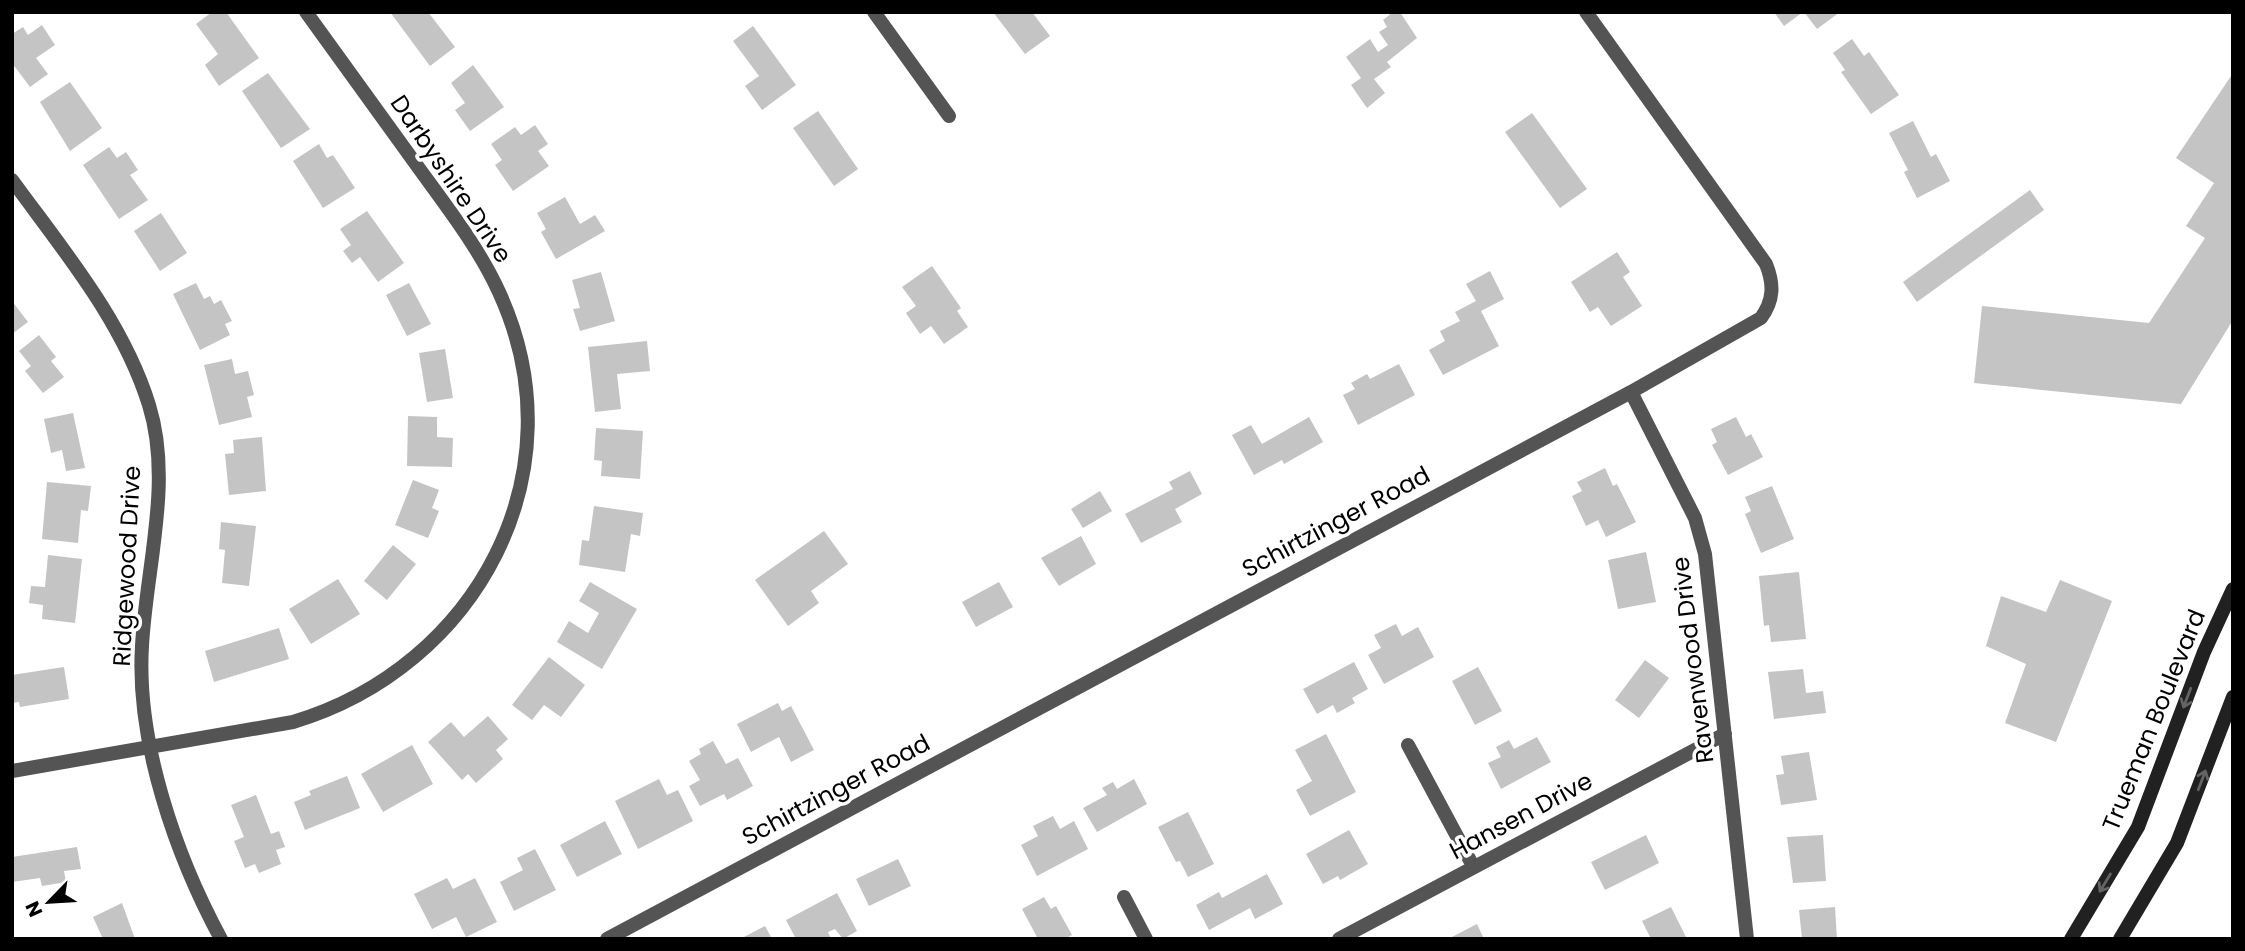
<svg xmlns="http://www.w3.org/2000/svg" width="2245" height="951" font-family="Poppins,sans-serif">
	<style>
		.building { fill: #c4c4c4 }
		.lines { fill: none; stroke-linecap: round; stroke-linejoin: round }
		.street { stroke: #545454; stroke-width: 14 }
		.secondary { stroke: #212121; stroke-width: 14 }
		.oneway { stroke: #646464 }
		.labels { text-anchor: middle; stroke-width: 7; stroke-linejoin: round; paint-order: stroke }
		.street-label { font-size: 24px; fill: #000; stroke: #fff }
	</style>
	<rect width="100%" height="100%" fill="#fff"/>
	<path class="building" d="M212 12H226L259 58 219 86 205 65 218 54 196 24Z
		M390 12H428L455 47 430 66Z
		M993 12H1032L1050 36 1025 54Z
		M1393 12H1400L1417 38 1387 62 1391 67 1374 79 1385 93 1367 108 1351 85 1361 78 1346 57 1370 39 1378 52 1388 45 1379 32 1387 27 1383 20Z
		M1774 12H1803L1784 26Z
		M1804 12H1840L1817 29Z
		M42 25 55 45 36 58 48 74 30 87 12 63V34L23 27 28 35Z
		M753 26 796 85 762 110 745 86 759 76 733 41Z
		M1852 39 1864 56 1869 52 1899 95 1871 114 1841 72 1845 70 1833 53Z
		M473 65 504 107 470 131 455 110 465 103 451 83Z
		M268 73 310 129 281 148 242 91Z
		M2233 73V320L2181 404 1974 383 1982 306 2149 323 2205 238 2186 226 2214 183 2176 158Z
		M70 82 102 128 70 151 40 102Z
		M818 111 858 169 834 186 793 128Z
		M1532 113 1587 189 1560 208 1505 132Z
		M1913 121 1931 157 1936 154 1950 181 1917 198 1904 172 1908 170 1889 133Z
		M535 125 548 144 538 151 549 166 513 191 495 165 502 160 491 144 515 127 521 135Z
		M319 144 327 158 333 155 355 188 323 208 293 161Z
		M109 147 117 158 126 152 138 170 130 175 148 200 119 219 83 165Z
		M2030 190 2044 210 1917 302 1903 282Z
		M565 197 580 224 595 215 605 231 556 259 541 232 546 229 537 213Z
		M367 211 404 263 378 282 360 257 352 263 343 251 351 245 340 229Z
		M161 213 187 253 160 271 134 231Z
		M1617 252 1630 272 1623 277 1642 306 1611 326 1598 307 1590 312 1571 282Z
		M932 266 961 308 957 311 968 327 944 344 931 326 920 334 906 313 916 306 902 287Z
		M1490 271 1504 299 1481 311 1499 346 1443 375 1429 350 1445 341 1440 331 1460 321 1455 312 1476 301 1466 284Z
		M601 272 615 321 580 331 573 309 580 308 572 280Z
		M196 283 204 299 210 296 214 304 221 300 232 321 225 324 230 335 200 350 173 294Z
		M409 283 431 324 407 336 386 295Z
		M12 301 28 322 12 334Z
		M39 335 56 357 51 361 64 377 43 393 25 371 31 366 19 351Z
		M647 341 650 371 617 374 621 409 595 412 588 347Z
		M445 349 453 398 427 402 419 353Z
		M232 359 235 374 248 371 254 395 247 397 252 417 219 425 204 365Z
		M1399 364 1415 395 1358 425 1343 395 1355 389 1351 383 1367 374 1370 379Z
		M73 413 85 468 66 471 62 450 51 453 44 419Z
		M408 416 437 417V437L453 438 452 467 407 466Z
		M1309 417 1323 442 1284 464 1282 460 1254 475 1232 435 1251 425 1262 444Z
		M1736 417 1746 437 1751 434 1763 457 1728 475 1712 445 1717 442 1711 429Z
		M596 428 643 431 640 479 601 476 602 461 594 460Z
		M262 437 266 491 229 495 225 454 234 453 233 440Z
		M1605 468 1613 486 1617 484 1636 522 1606 537 1598 520 1586 526 1572 496 1582 491 1577 482Z
		M1190 471 1202 494 1175 509 1182 522 1141 543 1125 514 1173 489 1169 482Z
		M413 480 439 490 432 508 439 511 428 538 395 525Z
		M47 482 91 486 88 511 81 510 78 543 42 539Z
		M1772 486 1794 539 1761 553 1745 514 1751 511 1745 497Z
		M1100 491 1112 511 1083 528 1071 509Z
		M594 506 643 513 640 536 631 534 625 572 579 565 582 540 589 541Z
		M221 522 256 526 249 586 222 583 225 550 219 549Z
		M824 531 848 564 811 591 819 603 788 626 755 580Z
		M1081 536 1096 564 1059 586 1041 558Z
		M393 545 416 564 387 600 364 581Z
		M1646 552 1656 602 1618 609 1608 560Z
		M48 555 82 559 75 623 42 619 43 605 29 603 31 586 45 587Z
		M1799 572 1806 639 1771 642 1769 625 1764 626 1759 576Z
		M338 579 360 614 311 644 289 609Z
		M2060 580 2112 601 2056 742 2005 723 2026 664 1986 646 2001 596 2046 612Z
		M590 582 637 609 602 669 557 642 569 621 588 633 599 613 579 601Z
		M999 582 1013 607 976 627 962 602Z
		M1396 624 1402 636 1418 627 1434 657 1384 684 1368 655 1381 648 1374 635Z
		M279 628 289 659 214 682 205 651Z
		M549 657 585 685 561 717 544 705 532 720 512 705Z
		M1645 660 1669 678 1639 718 1615 700Z
		M1354 662 1368 689 1352 698 1355 703 1337 713 1333 705 1317 714 1303 689Z
		M64 667 69 699 20 707 19 702 12 703V675Z
		M1478 667 1502 711 1475 725 1452 681Z
		M1803 669 1806 693 1823 691 1826 713 1774 719 1768 672Z
		M778 703 782 711 791 706 814 750 791 762 779 737 751 752 737 724Z
		M488 716 508 739 496 750 503 759 476 783 468 774 462 780 428 742 451 722 464 737Z
		M1326 734 1356 792 1310 816 1296 790 1312 781 1295 750Z
		M1537 737 1551 762 1501 789 1488 763 1501 757 1496 747 1509 740 1514 749Z
		M713 741 726 764 738 758 753 786 727 800 724 794 700 806 689 786 700 780 689 761 701 754 699 749Z
		M412 745 433 784 383 812 361 774Z
		M1809 752 1817 800 1781 805 1776 775 1784 774 1781 756Z
		M347 776 360 808 305 830 294 802 311 795 309 791Z
		M659 779 667 795 678 790 693 821 638 849 615 801Z
		M1134 779 1147 804 1097 832 1083 808 1107 795 1102 788 1113 782 1117 789Z
		M256 795 271 834 279 831 285 847 276 850 281 864 259 873 255 864 245 868 234 841 244 837 231 805Z
		M1188 812 1214 864 1188 877 1180 861 1176 862 1158 827Z
		M1053 816 1060 829 1074 821 1088 849 1037 876 1021 845 1038 836 1033 826Z
		M605 821 622 854 577 877 560 845Z
		M1349 830 1368 864 1340 880 1338 876 1323 884 1306 854Z
		M1646 835 1659 863 1605 890 1591 862Z
		M1823 835 1826 881 1793 883 1787 837Z
		M77 847 81 869 64 871 66 882 42 886 40 878 12 882V857Z
		M535 849 556 890 514 911 500 882 523 870 517 858Z
		M898 859 911 886 869 906 856 879Z
		M1267 874 1283 904 1255 919 1250 908 1209 930 1196 905 1219 892 1222 898Z
		M447 878 453 889 475 878 497 922 466 937 456 917 432 929 414 894Z
		M837 893 857 931 843 939 835 929 828 932 831 939H796L786 920Z
		M1044 897 1051 909 1056 906 1072 935 1064 939H1038L1022 909Z
		M122 903 135 939H103L93 917Z
		M1671 907 1687 939H1646L1650 937 1642 921Z
		M1835 907 1837 939H1802L1799 910Z
		M1477 924 1484 939H1448Z
		M765 926 772 939H740Z"/>
	<g class="lines">
		<path class="street" d="M874 12 949 116
			M12 180C63 250 123 321 149 405 173 482 146 568 142 646 136 742 176 856 221 939
			M1631 392 1695 518 1705 554 1747 939
			M1408 745 1473 866
			M12 771 293 722C477 667 582 472 499 292 479 248 447 207 418 167 381 116 344 64 306 12
			M1124 897 1146 939
			M607 939 1631 392 1761 318C1774 300 1774 284 1766 264L1586 12
			M1339 939 1725 734"/>
		<path class="secondary" d="M2071 939 2138 827 2204 652 2233 589
			M2120 939 2177 843 2233 697"/>
	</g>
	<defs><path id="oneway-shaft" d="M-6 0H5M1.5-3L5.5 0L1.5 3" fill="none" stroke-width="1.6" stroke-linecap="round" stroke-linejoin="round" transform="scale(1.75)"/></defs>
	<g class="oneway">
		<use href="#oneway-shaft" transform="translate(2187 698) rotate(111)"/>
		<use href="#oneway-shaft" transform="translate(2202 780) rotate(-69)"/>
		<use href="#oneway-shaft" transform="translate(2105 883) rotate(121)"/>
	</g>
	<g class="labels">
		<g class="street-label">
			<text transform="translate(451 179) rotate(56)" y="8">Darbyshire Drive</text>
			<text transform="translate(1336 522) rotate(-28)" y="8">Schirtzinger Road</text>
			<text transform="translate(127 566) rotate(-87)" y="8">Ridgewood Drive</text>
			<text transform="translate(1693 660) rotate(-97)" y="8">Ravenwood Drive</text>
			<text transform="translate(2154 720) rotate(-68)" y="8">Trueman Boulevard</text>
			<text transform="translate(836 790) rotate(-28)" y="8">Schirtzinger Road</text>
			<text transform="translate(1521 816) rotate(-28)" y="8">Hansen Drive</text>
		</g>
	</g>
	<rect width="2245" height="951" fill="none" stroke="#000000" stroke-width="28"/>
	<g transform="translate(49 902) rotate(245)" stroke="#ffffff" stroke-width="5" paint-order="stroke">
	<path d="M0-5L12 26L0 18L-12 26Z" fill="#000000"/>
	<text y="-10" font-size="19" font-weight="bold" text-anchor="middle" fill="#000000">N</text>
	</g>
</svg>
